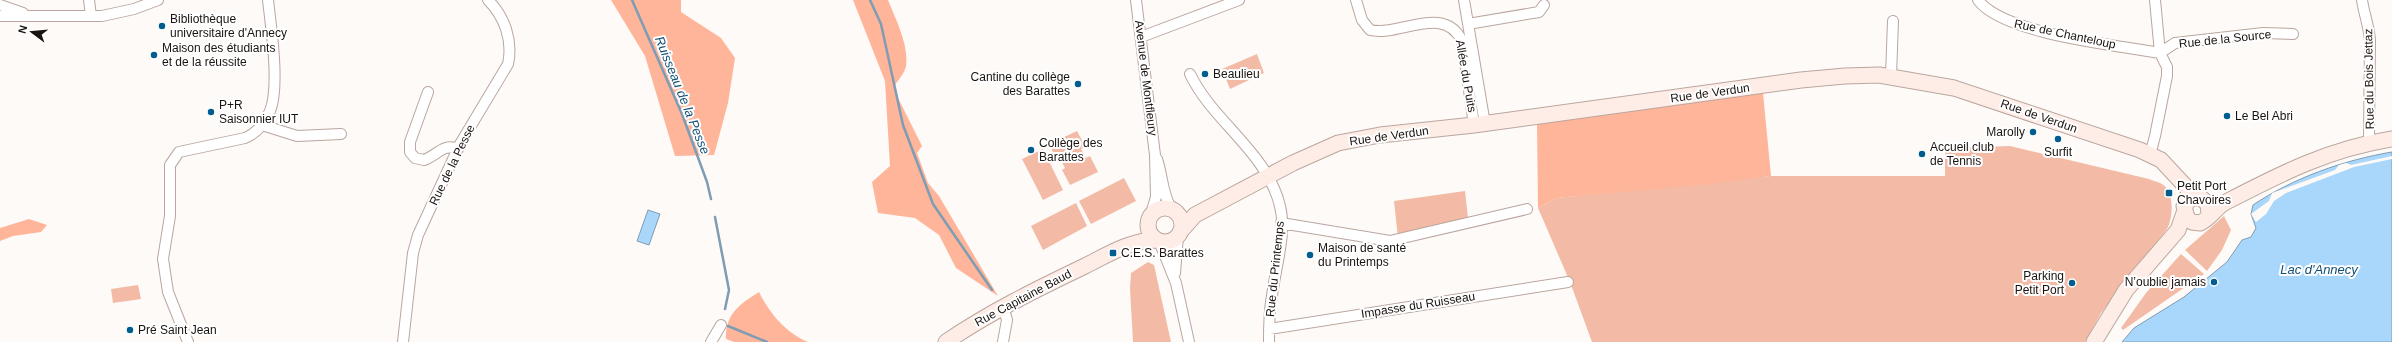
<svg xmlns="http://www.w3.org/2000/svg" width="2392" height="342" font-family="Helvetica,sans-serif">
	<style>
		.green { fill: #f3bba6 }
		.forest { fill: #feb599 }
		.water { fill: #a9d7fb; stroke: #7e9cb4 }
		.pier { fill: #fefaf8 }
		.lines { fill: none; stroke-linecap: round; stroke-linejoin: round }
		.stream { stroke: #7e9cb4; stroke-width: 2.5 }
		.minor-casing { stroke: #baa69e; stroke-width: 12 }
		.secondary-casing { stroke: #baa69e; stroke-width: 17 }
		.minor { stroke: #fff; stroke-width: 10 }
		.secondary { stroke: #feede6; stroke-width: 15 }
		.poi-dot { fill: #005d8e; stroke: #fff; stroke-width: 1.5 }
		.labels { text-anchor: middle; stroke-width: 4; stroke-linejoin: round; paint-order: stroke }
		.poi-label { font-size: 12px; fill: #1a1310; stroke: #fff; text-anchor: start }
		.street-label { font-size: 12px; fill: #1a1310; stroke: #fff }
		.water-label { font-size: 13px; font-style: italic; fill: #135178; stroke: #fff }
	</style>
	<rect width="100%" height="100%" fill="#fefaf8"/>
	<path class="green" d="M1257 54 1264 73 1230 89 1222 69Z
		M1077 131 1085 146 1081 149 1086 158 1090 156 1098 172 1070 185 1062 170 1065 168 1060 159 1057 160 1049 144Z
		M2010 146 2149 179C2153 181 2159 182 2162 184 2175 192 2173 218 2167 229L2101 313 2085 342H1592L1570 282 1538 208 1557 198 1771 176H1945V148Z
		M1043 149 1063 190 1043 200 1022 159Z
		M1124 178 1136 201 1091 224 1079 201Z
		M1465 191 1468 218 1398 238 1394 201Z
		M1076 203 1087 226 1043 250 1031 226Z
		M2224 216 2231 230 2222 250 2207 271 2185 250Z
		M2181 254 2204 274 2123 330 2121 328 2146 293Z
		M1148 262 1154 265 1171 342H1133L1130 289 1131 273Z
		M138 285 141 299 113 303 111 289Z"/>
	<path class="forest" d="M611 0H681V12L721 38 735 58 728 103 714 155 675 156 645 56Z
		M853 0H888C896 20 909 45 906 66 905 73 898 80 895 85L897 96 922 146 917 153 928 183 939 196 998 296 956 268 939 235 915 218 878 213 872 182 890 166 885 81Z
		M1763 93 1771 176 1710 184 1557 198 1538 208 1537 123Z
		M29 219 47 225 41 232 13 236 0 241V228Z
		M759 292C769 313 787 334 808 342H734L726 339C725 314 740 304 759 292Z"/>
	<path class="water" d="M2392 152V342H2122L2134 328 2184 297 2227 262 2242 240 2251 237 2256 228 2251 214 2253 205C2293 178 2344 160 2392 152Z
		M648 210 660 214 649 245 637 241Z"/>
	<path class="pier" d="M2392 156V159L2354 167 2286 193 2274 201 2266 214 2256 222 2251 214 2269 201 2272 193 2335 170 2339 165 2346 163 2351 165Z"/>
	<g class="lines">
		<path class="stream" d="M632 0 682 114 707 182 711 199
			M870 0 881 24 903 125 933 204 992 290
			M715 217 729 290 725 309
			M728 326 767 342"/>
		<defs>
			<path id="minor" d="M89 0 91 16
				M1136 0 1155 155 1156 197 1150 217
				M1356 0 1362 20 1370 30C1399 37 1444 3 1462 41L1474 125
				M1464 0 1485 124
				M1978 0C2003 34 2116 45 2160 53L2175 43 2263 33 2293 34
				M2362 0C2364 14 2369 26 2370 40L2369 136
				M0 5 23 13
				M0 16H102L134 9 158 0
				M1468 24 1539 12 1544 5
				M1141 37 1239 0
				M1190 74C1213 122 1267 152 1280 206 1287 233 1275 269 1272 296 1269 311 1269 327 1269 342
				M1891 76 1893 21
				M428 92 410 142V152L415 158 424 160C438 155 443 143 458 149
				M262 125 297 136 341 134
				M2150 155 2155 136 2167 76V67L2160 53 2155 0
				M1157 159C1163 177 1162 194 1172 210
				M1281 223 1390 241 1527 209
				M1159 241 1176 283 1189 342
				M1175 273 1178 236
				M1003 306 1007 320 1003 342
				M1269 329 1568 282
				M188 342 168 292 163 259 170 216V165L179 152 245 138C257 133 265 123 270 111 280 87 271 27 268 0
				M403 342 413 253 418 235 460 144 508 64C513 41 505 17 488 0
				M711 342 721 325"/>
			<path id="secondary" d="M1148 225a17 17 0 1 1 34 0a17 17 0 1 1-34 0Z
				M2209 214 2208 204 2200 197 2190 199 2184 206 2187 218 2192 222 2200 223C2210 219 2216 207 2226 202 2282 173 2329 149 2392 139
				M1180 232 1195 215 1293 163 1338 143 1380 135 1474 125 1801 80 1845 76 1879 75 1954 88 2140 150 2161 160 2188 189 2200 197
				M946 342C990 312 1037 289 1085 266 1107 255 1131 240 1156 240
				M2094 342 2126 290 2178 230 2184 213"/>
		</defs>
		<use href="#minor" class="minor-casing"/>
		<use href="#secondary" class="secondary-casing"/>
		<use href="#minor" class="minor"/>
		<use href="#secondary" class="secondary"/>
	</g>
	<g class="poi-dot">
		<circle cx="162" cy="26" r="4"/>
		<circle cx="154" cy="55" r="4"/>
		<circle cx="1205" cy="74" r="4"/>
		<circle cx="1078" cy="84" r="4"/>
		<circle cx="211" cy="112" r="4"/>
		<circle cx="2227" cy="116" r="4"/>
		<circle cx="2033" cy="132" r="4"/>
		<circle cx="2058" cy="139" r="4"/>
		<circle cx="1031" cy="150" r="4"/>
		<circle cx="1922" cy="154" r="4"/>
		<rect x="2165" y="189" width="8" height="8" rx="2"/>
		<rect x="1109" y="249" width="8" height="8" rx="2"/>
		<circle cx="1310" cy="255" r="4"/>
		<circle cx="2214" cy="282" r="4"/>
		<circle cx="2072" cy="283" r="4"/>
		<circle cx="130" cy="330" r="4"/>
	</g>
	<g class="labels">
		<g class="poi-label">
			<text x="170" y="23">Bibliothèque<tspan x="170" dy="14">universitaire d'Annecy</tspan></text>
			<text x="162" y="52">Maison des étudiants<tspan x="162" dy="14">et de la réussite</tspan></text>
			<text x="1213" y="78">Beaulieu</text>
			<text x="1070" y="81" text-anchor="end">Cantine du collège<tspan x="1070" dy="14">des Barattes</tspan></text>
			<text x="219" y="109">P+R<tspan x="219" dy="14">Saisonnier IUT</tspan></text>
			<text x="2235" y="120">Le Bel Abri</text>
			<text x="2025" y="136" text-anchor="end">Marolly</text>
			<text x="1039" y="147">Collège des<tspan x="1039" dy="14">Barattes</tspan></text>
			<text x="1930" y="151">Accueil club<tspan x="1930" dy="14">de Tennis</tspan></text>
			<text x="2058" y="156" text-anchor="middle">Surfit</text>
			<text x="2177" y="190">Petit Port<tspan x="2177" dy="14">Chavoires</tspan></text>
			<text x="1318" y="252">Maison de santé<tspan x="1318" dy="14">du Printemps</tspan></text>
			<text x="1121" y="257">C.E.S. Barattes</text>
			<text x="2064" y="280" text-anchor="end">Parking<tspan x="2064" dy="14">Petit Port</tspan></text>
			<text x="2206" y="286" text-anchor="end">N’oublie jamais</text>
			<text x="138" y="334">Pré Saint Jean</text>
		</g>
		<g class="street-label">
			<text transform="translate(2065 34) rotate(12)" y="4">Rue de Chanteloup</text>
			<text transform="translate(2225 39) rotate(-6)" y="4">Rue de la Source</text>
			<text transform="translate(1466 76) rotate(80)" y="4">Allée du Puits</text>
			<text transform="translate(1146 78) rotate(83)" y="4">Avenue de Montfleury</text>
			<text transform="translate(2369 79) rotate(-91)" y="4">Rue du Bois Jettaz</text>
			<text transform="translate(1710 93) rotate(-8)" y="4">Rue de Verdun</text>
			<text transform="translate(2039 116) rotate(19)" y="4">Rue de Verdun</text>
			<text transform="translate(1389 136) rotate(-8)" y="4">Rue de Verdun</text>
			<text transform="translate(452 165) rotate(-64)" y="4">Rue de la Pesse</text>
			<text transform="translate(1275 269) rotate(-84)" y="4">Rue du Printemps</text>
			<text transform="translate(1023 298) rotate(-28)" y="4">Rue Capitaine Baud</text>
			<text transform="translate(1418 305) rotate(-9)" y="4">Impasse du Ruisseau</text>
		</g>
		<g class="water-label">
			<text transform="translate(683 95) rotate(68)" y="5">Ruisseau de la Pesse</text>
			<text x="2319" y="274">Lac d'Annecy</text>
		</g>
	</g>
	<g transform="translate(32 32) rotate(286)" stroke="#ffffff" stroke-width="3" paint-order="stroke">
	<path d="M0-3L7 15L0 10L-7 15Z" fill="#1a1310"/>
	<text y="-6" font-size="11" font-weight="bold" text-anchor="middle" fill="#1a1310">N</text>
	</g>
</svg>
